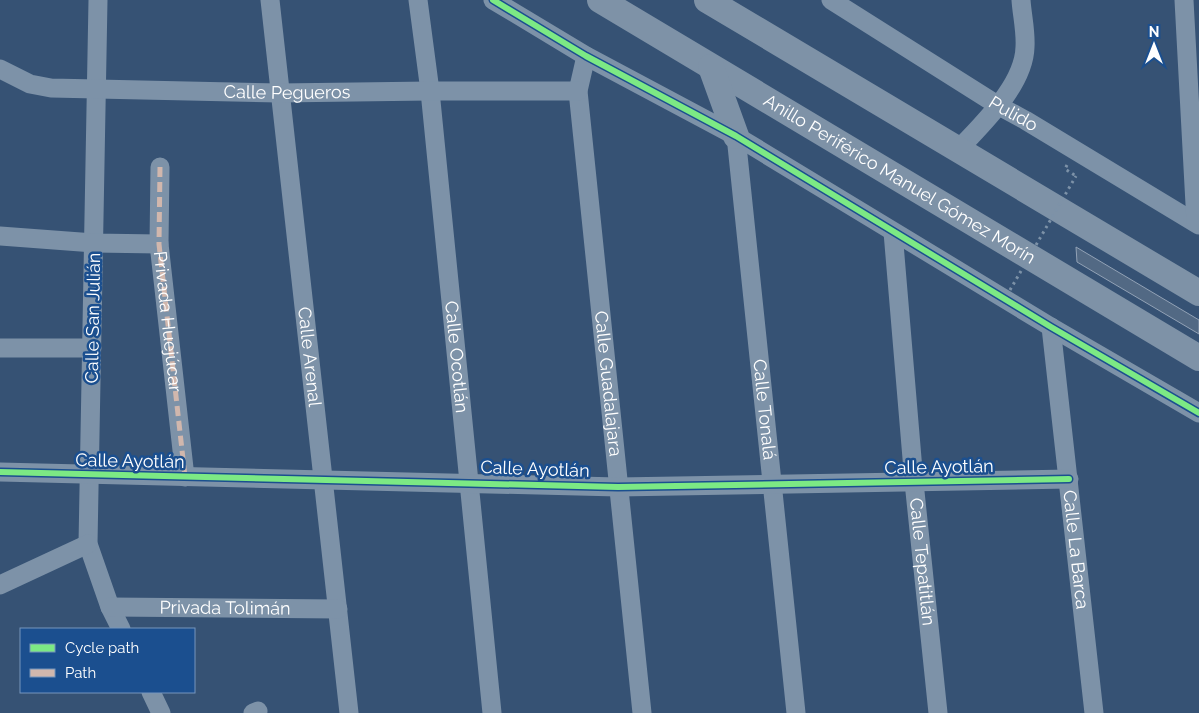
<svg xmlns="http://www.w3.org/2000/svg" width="1199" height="713" font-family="Raleway,sans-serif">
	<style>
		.building { fill: #526984; stroke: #92a2b6 }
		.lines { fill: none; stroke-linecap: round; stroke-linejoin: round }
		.path { stroke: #7d92a8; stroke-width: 3; stroke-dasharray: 2.5 4; stroke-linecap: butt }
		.minor { stroke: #7d92a8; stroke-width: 19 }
		.highway { stroke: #7e92a7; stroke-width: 26 }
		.path-bridge { stroke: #7d92a8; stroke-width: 3; stroke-dasharray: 2.5 4; stroke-linecap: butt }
		.quiet { stroke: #d1b7ad; stroke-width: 5; stroke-dasharray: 10 5; stroke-linecap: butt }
		.cycleway-casing { stroke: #1b4f8f; stroke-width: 9 }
		.cycleway { stroke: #7ce984; stroke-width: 6 }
		.labels { text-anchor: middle; stroke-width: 5; stroke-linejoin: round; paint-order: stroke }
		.street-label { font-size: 18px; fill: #fff; stroke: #1b4f8f }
	</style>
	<rect width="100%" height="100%" fill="#365274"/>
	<path class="building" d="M1076 247 1199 320V334L1077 262Z"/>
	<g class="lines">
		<path class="path" d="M1067 165 1065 169 1076 176"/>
		<g class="minor">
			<path d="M98 0 88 544 110 607 121 629"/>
			<path id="s1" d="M270 0 349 713"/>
			<path id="s2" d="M418 0 430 91 492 713"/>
			<path d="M493 0 586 56 736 136 1051 327 1199 413"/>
			<path id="s3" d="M831 0 999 106 1025 120 1199 225"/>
			<path d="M1184 0 1196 223"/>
			<path id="s4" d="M586 56 578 91 642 713"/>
			<path id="s5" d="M0 69 30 84 51 88 279 93 430 91H578"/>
			<path id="s6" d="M736 136 796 713"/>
			<path d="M959 149C983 123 1024 85 1025 47 1026 31 1022 15 1021 0"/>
			<path d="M160 167 159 244 185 477"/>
			<path id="s7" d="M893 232 914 482 938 713"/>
			<path d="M0 236 94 243 159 244"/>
			<path id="s8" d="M1051 327 1094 713"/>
			<path d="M0 348H92"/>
			<path d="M0 472 618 487 1069 479"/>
			<path d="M0 585 88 544"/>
			<path id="s9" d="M110 607 338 609"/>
			<path d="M151 692 161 713"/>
			<path d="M253 713 258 711"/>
		</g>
		<g class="highway">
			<path id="s10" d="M600 0 1199 358"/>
			<path d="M707 0 1199 293"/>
			<path d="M711 67 736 136"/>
		</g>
		<path class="path-bridge" d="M1010 290 1076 176"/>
		<path class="quiet" id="s11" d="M160 167 159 244 185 477"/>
		<defs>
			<path id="cycleway" d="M493 0 586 56 736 136 1051 327 1199 413
				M0 472 618 487 1069 479"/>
		</defs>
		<use href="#cycleway" class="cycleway-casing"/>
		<use href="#cycleway" class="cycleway"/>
	</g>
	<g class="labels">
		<g class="street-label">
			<text dy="6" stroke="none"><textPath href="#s5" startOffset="291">Calle Pegueros</textPath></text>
			<text dy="6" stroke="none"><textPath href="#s3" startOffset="215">Pulido</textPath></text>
			<text dy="6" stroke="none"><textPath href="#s10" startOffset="349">Anillo Periférico Manuel Gómez Morín</textPath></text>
			<text transform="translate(93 318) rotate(-89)" y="6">Calle San Julián</text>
			<text dy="6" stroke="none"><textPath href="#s11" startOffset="155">Privada Huejúcar</textPath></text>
			<text dy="6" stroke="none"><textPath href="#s1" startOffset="359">Calle Arenal</textPath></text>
			<text dy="6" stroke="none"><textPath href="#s2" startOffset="359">Calle Ocotlán</textPath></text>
			<text dy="6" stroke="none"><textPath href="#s4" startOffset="330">Calle Guadalajara</textPath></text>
			<text dy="6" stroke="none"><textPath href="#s6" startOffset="275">Calle Tonalá</textPath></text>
			<text transform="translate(130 461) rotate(1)" y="6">Calle Ayotlán</text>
			<text transform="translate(939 467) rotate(-1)" y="6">Calle Ayotlán</text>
			<text transform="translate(535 469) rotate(2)" y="6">Calle Ayotlán</text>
			<text dy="6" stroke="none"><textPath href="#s8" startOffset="224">Calle La Barca</textPath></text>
			<text dy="6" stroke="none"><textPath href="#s7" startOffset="331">Calle Tepatitlán</textPath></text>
			<text dy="6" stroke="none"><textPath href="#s9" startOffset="115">Privada Tolimán</textPath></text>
		</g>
	</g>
	<rect x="20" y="628" width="175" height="65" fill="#1b4f8f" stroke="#7695bc"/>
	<rect x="30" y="644" width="25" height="8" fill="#7ce984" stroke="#7695bc"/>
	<text x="65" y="653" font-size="15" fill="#ffffff">Cycle path</text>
	<rect x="30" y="669" width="25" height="8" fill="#d1b7ad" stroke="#7695bc"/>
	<text x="65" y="678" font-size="15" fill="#ffffff">Path</text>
	<g transform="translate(1154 45)" stroke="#1b4f8f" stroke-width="4" paint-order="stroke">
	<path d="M0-4L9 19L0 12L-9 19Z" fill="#ffffff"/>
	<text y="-8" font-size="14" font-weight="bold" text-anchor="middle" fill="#ffffff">N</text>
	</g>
</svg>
